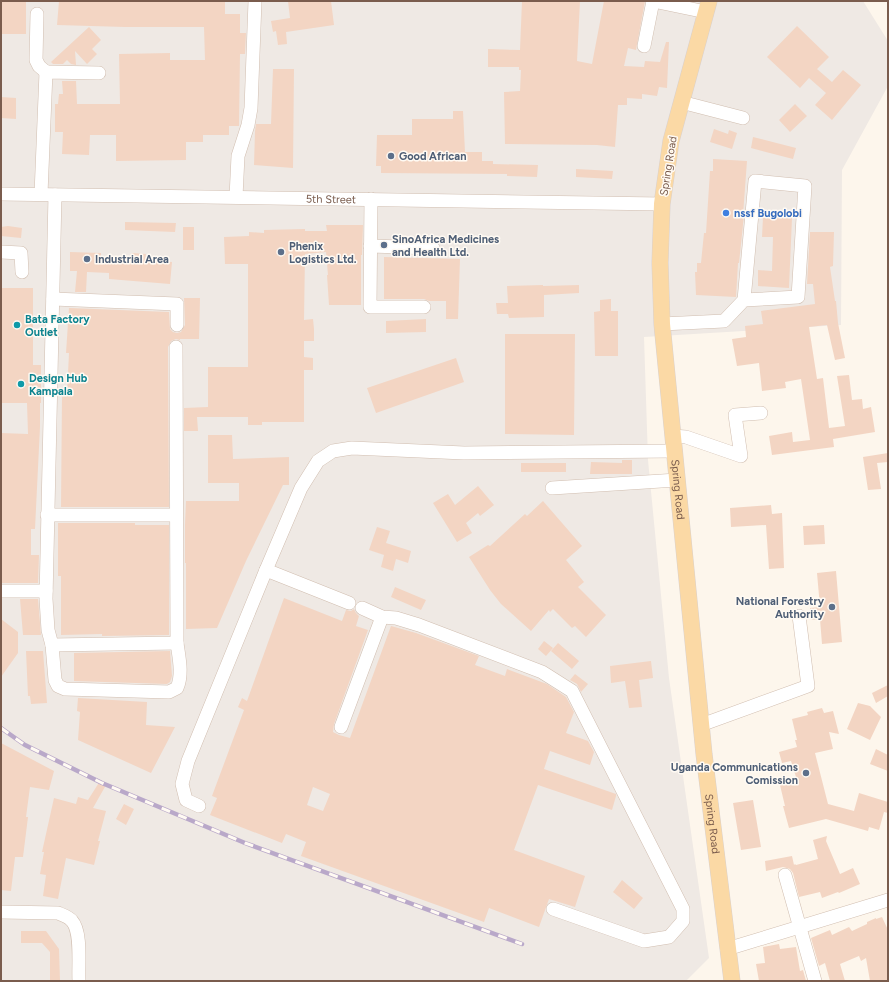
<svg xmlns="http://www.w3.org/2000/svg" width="889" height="982" font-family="Figtree,sans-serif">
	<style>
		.industrial { fill: #efe9e4 }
		.building { fill: #f3d5c3; fill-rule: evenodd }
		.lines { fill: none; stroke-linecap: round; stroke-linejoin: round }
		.minor-casing { stroke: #d1beb0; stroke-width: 14 }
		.major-casing { stroke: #dad1cd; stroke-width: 17 }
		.minor { stroke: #fff; stroke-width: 13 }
		.major { stroke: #fbd9a5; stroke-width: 16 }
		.rail-casing { stroke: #b9a8c9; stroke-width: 4.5 }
		.rail { stroke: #fffaf3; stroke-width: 3; stroke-dasharray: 9; stroke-linecap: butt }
		.service-dot { fill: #5c6f8a; stroke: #fffaf3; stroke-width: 1.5 }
		.shop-dot { fill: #3f7fe0; stroke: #fffaf3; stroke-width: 1.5 }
		.culture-dot { fill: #0f9aa8; stroke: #fffaf3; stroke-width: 1.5 }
		.labels { text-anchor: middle; stroke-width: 3; stroke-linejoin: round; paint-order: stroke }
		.service-label { font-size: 11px; font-weight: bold; fill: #4e5e75; stroke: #fffaf3; text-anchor: start }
		.street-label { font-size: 11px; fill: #7a5c4d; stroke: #fffaf3 }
		.shop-label { font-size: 11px; font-weight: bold; fill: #366cbe; stroke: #fffaf3; text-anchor: start }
		.culture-label { font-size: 11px; font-weight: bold; fill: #0d838f; stroke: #fffaf3; text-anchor: start }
	</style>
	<rect width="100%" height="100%" fill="#fdf6ec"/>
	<path class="industrial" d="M1 1H863L888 41V86L842 170 841 325 644 337 648 460 669 678 709 958 686 981H1Z"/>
	<path class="building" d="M1 1H26V34H1Z
		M59 1H225V14H240V33H246L245 54H240L239 126H229V135H203V142H186V160L116 161V135H90L89 155 62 154 63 132H55V104H58L59 94H63L62 81H76L77 104H120L119 54 170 53V60H205L204 27H125L57 25Z
		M288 1H331L334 25 286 32 287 44 278 45 276 31 273 32 271 21 290 18Z
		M522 1H580L577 61 592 64 604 1H645L636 50 628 48 624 66 644 67 645 61 660 62 666 42H669L667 88 659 87 657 96 642 94V99L627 98V105H618L615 147 597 145 505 144 504 92 520 91 521 70H519V67H488V49L520 50Z
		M797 26 829 57 817 69 832 82 843 70 861 85 832 120 815 105 826 93 809 78 800 88 767 57Z
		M89 27 101 40 92 49 97 54 87 64 75 51 76 65 71 64 67 60 63 64H53L51 62Z
		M273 69H294L293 168 254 165 255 131 256 124H271Z
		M1 97 16 98V119L1 118Z
		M795 104 807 116 790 132 779 120Z
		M453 111H463L465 152H482V161H493V164L538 165 537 177 507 176V174L381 173V166H376L377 135H412V119H453Z
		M714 129 728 134 729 130 737 133 732 149 710 142Z
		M753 137 796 148 793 159 751 148Z
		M713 159 747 161 743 215H744L739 263H738L736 297 696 295 695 272H697V263H701L704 233H706L710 171H713Z
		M576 169 613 171 612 179 576 177Z
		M763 217 792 218 789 288 758 286V270L772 271 773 237H762Z
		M125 222 176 223 175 232 125 230Z
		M326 225H363L362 255H361V305H329L327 275H328L326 252 305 254 304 320 313 319 314 329V341H304V357L313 358V370H304V422H262V425H248V417H197L198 431H184V408L208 407V367H248V264H225L224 237 249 236V232L264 233V230L305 229V231H327Z
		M8 226 22 228 21 238 1 236V227Z
		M183 227H194V250H183Z
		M810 232H834L833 266 830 267 835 301H836L838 323 845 358 835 360 827 325 809 327 817 379 823 378 829 428 845 426 837 376 849 375 852 400 862 399 863 409 871 407 875 432 833 439 834 447 772 455 769 436 792 432 793 442 810 440 801 379 785 382 786 388 762 391 759 363 737 366 732 339 746 337 745 326 763 324 761 311 815 304 813 284H807Z
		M70 252 101 253V257L132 260V253L146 254 145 260 172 262 170 284 109 279V273L87 272 86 292H75L77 271H70Z
		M384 257 460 259 458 319H446V301H429L424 299H384Z
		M543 285V286L579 285V293L544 295V317L509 318 508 314H497L496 303H508L507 286Z
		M1 288H33V365H41V403H40V427L35 529H31V555H39L38 583H1V433L28 434 27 403H1Z
		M184 298H200L199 339H180V340L176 339 171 341 168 347 169 507H61L62 394H67L69 353H66L69 308 169 312 170 329 173 332 177 333 181 332 185 325Z
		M611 299V311H618V356H595L594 312 600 311V300Z
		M426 319V332L386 333V321Z
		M505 334H575L574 435 505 434Z
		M456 358 464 382 376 413 367 388Z
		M208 435H232L233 459 289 457V485H283L246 561 217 628 186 629V563H185V525L186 501H239V483H208Z
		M888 453V462L877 463 881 489 868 490 863 457Z
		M622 460H632V474H590L591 462 622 463Z
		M521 463H566V472H521Z
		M478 486 494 505 480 516 478 513 466 523 472 533 457 542 433 503 448 494 455 505Z
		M543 501 582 546 566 560 584 582 578 587 606 615 586 637 575 626 572 628 553 609 550 612 549 610 531 631 501 604 490 590 469 557 488 545 490 546 525 514 527 516Z
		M771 505 772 514 782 513 784 568 769 569 766 525 731 527 730 508Z
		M58 523H135V525H169V635L102 636V634L61 635V576H58Z
		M824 525 825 544 804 545 803 526Z
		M377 527 390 531 386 543 411 551 408 563 396 559 393 571 381 567 384 555 369 550Z
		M836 571 842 642 822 644 820 619 812 620 810 608 820 607 817 573Z
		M395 587 426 600 421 610 391 597Z
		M284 598 342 621 346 610 351 611 354 609 356 613 359 616 356 626 368 630 334 724 333 732 339 735 350 738 391 626 416 633 479 656 475 665 505 676 507 669 547 684 566 697 574 712 566 733 588 741 594 752 590 765 550 751 544 769 616 794V796L612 810 538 785 514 850 585 876 575 907 549 899 539 927 489 908 484 922 301 856 306 842 286 834 282 843 210 815 217 798 212 796 244 710 238 707 242 698 247 701ZM313 787 330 794 323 811 307 805Z
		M20 599H38L41 635H23Z
		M1 619 18 632V653L1 677Z
		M544 641 553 648 546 656 538 649Z
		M558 643 579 661 572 669 551 651Z
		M26 651H43L47 703 31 704 30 696H28Z
		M170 651 172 676 170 682 167 684 74 681V653Z
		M651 661 653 678 639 680 642 707 629 708 625 681 611 683 610 666Z
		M575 674 588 684 581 692 577 684 570 680Z
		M888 685V696L876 703 872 693Z
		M78 698 147 702 146 725 175 727 151 773 78 740 80 712 77 711Z
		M858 703 870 706 881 717 870 740 847 729Z
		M822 708 824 713 833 711 839 734 829 732 833 749 815 753 828 804 854 811 859 793 888 802V813L884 812 879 830 869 827 868 831 826 819 789 828 783 806H785L779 781 796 777 791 761 782 763 779 752 797 747 795 740H797L792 719 808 715 807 712Z
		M1 743 54 771 49 790 30 787 26 817H28L23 857H15L11 891 1 890Z
		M876 749 888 755V771L870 764Z
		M100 781 106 785 93 808 106 811 98 841H100L94 865 66 858 58 899 43 896 46 875 40 874 44 852H42L54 798 76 804 78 797 88 800Z
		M753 800 761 847 741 850 733 803Z
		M124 804 134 809 126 825 116 819Z
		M827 836 826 841 840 874 853 868 860 884 839 893 838 892 822 898 820 892 799 897 793 873 790 869 783 867 766 871 765 861 792 856 794 865 795 864 796 865 818 859 813 840Z
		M622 880 643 898 634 909 613 892Z
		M882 917 888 930V981H870L866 958 861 961 859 956 840 964 845 981H830L825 963 819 966 811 938 830 930 832 935 849 927 852 931 867 924V922L876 918V919Z
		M21 931H46L59 949 60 981H50V952L42 943H21Z
		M779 944 780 949 796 947 800 971 803 970 806 981H759L756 964 765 963 763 947Z"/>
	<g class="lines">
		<defs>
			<g id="minor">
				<path d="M653 1 706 12"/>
				<path d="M37 14 36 60 39 66 46 72"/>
				<path d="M644 46 653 1"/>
				<path d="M681 102 743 118"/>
				<path id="s1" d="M1 194 662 204"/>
				<path d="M41 194 46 72 99 73"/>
				<path d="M55 195 46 599 48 630 52 645 177 643 176 347"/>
				<path d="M236 197 238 156 248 125 251 108 255 1"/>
				<path d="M371 199 370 307H424"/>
				<path d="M370 246 433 248"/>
				<path d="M1 252 21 253 22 272"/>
				<path d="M53 299 177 304V325"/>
				<path d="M662 324 724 321 744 300 798 297 805 186 755 181 744 300"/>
				<path d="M673 436 686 437 741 456 735 415 761 413"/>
				<path d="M552 488 677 480"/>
				<path d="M47 515H176"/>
				<path d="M266 570 301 488 318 461 333 451 352 448 464 453 674 451"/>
				<path d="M1 591H46"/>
				<path d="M362 608 382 617 396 618 419 625 542 672 572 691 683 909V921L669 937 644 941 553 909"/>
				<path d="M52 645 55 680 58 686 65 689 169 692 177 688C183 674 179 658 177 643"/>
				<path d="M701 725 808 686 799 616"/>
				<path d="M341 727 382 617"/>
				<path d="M199 806 186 800 182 784 188 761 266 570 349 603"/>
				<path d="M785 875 815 981"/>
				<path d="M1 912 58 913C63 915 69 917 72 921 82 932 78 966 79 981"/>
				<path d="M727 949 888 900"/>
			</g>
			<g id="major">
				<path id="s2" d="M709 1 671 141 662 204 660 263 662 324 704 754 732 981"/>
			</g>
		</defs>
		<use href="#minor" class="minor-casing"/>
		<use href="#major" class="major-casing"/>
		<use href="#minor" class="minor"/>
		<use href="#major" class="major"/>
		<defs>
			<path id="rail" d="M1 728 25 745 102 783 245 843 522 944"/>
		</defs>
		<use href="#rail" class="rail-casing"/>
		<use href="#rail" class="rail"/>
	</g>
	<g class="service-dot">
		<circle cx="391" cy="156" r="4"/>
		<circle cx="384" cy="245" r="4"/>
		<circle cx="281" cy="252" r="4"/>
		<circle cx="87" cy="259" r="4"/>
		<circle cx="832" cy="607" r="4"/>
		<circle cx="806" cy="773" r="4"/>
	</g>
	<circle class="shop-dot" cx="726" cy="213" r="4"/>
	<g class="culture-dot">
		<circle cx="17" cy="325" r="4"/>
		<circle cx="21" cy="384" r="4"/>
	</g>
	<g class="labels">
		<g class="service-label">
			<text x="399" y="160">Good African</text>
			<text x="392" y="243">SinoAfrica Medicines<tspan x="392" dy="13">and Health Ltd.</tspan></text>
			<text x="289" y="250">Phenix<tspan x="289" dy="13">Logistics Ltd.</tspan></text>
			<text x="95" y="263">Industrial Area</text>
			<text x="824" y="605" text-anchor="end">National Forestry<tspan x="824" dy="13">Authority</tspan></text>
			<text x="798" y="771" text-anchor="end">Uganda Communications<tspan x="798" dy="13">Comission</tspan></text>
		</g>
		<g class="street-label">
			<text transform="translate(668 166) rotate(-81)" y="4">Spring Road</text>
			<text dy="4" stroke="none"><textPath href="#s1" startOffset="330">5th Street</textPath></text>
			<text dy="4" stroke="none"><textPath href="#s2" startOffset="495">Spring Road</textPath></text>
			<text dy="4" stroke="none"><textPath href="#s2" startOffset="831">Spring Road</textPath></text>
		</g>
		<g class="shop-label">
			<text x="734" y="217">nssf Bugolobi</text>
		</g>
		<g class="culture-label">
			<text x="25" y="323">Bata Factory<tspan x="25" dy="13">Outlet</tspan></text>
			<text x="29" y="382">Design Hub<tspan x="29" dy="13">Kampala</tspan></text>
		</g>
	</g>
	<rect width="889" height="982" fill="none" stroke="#7a5c4d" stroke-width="4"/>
</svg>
